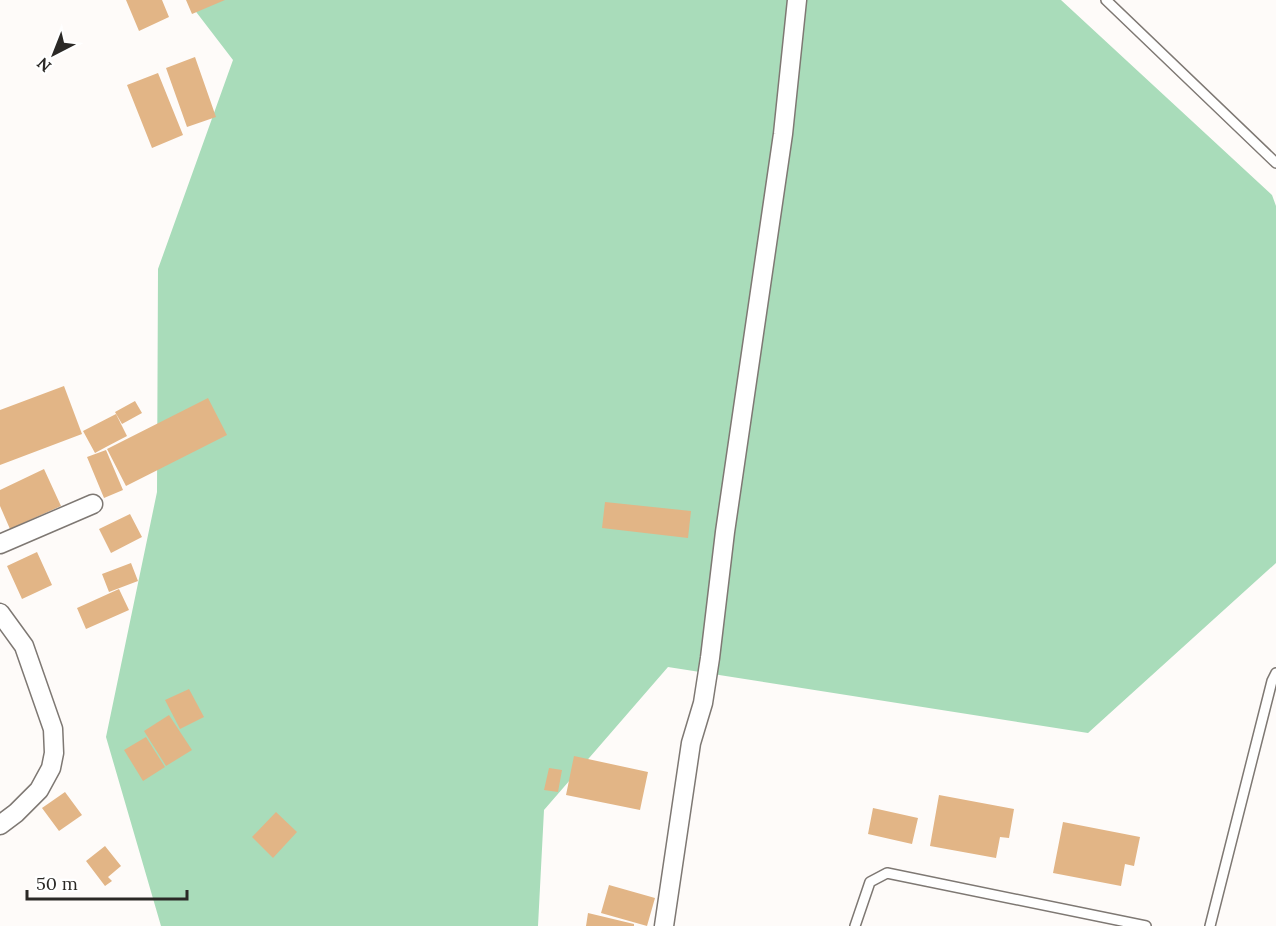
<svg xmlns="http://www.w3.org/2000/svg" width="1276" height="926" font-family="Lora,serif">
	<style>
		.green { fill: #a9dcba }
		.building { fill: #e2b586 }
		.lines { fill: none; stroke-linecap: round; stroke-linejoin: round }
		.lane-casing { stroke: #7e7873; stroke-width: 12 }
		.street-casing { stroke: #7e7873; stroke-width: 21 }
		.lane { stroke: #fff; stroke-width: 9 }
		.street { stroke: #fff; stroke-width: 18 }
	</style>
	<rect width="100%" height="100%" fill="#fefbf9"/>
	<path class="green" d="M187 0H1061L1272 195 1276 206V563L1088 733 668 667 544 810 538 926H161L106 737 157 492 158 269 233 60Z"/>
	<path class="building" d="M126 0H162L169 17 139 31Z
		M186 0H225L192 14Z
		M195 57 216 117 187 127 166 68Z
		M158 73 183 135 152 148 127 85Z
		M64 386 82 434 0 465V410Z
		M208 398 227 435 126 486 107 449Z
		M135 401 142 413 122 424 115 412Z
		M116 414 127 436 106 447 104 444 106 447 95 453 83 431Z
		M106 450 123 490 104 498 87 457Z
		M44 469 61 506 10 529 0 506V490Z
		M605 502 691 511 688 538 602 528Z
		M130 514 142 537 111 553 99 529Z
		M37 552 52 585 22 599 7 566Z
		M131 563 138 581 109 592 102 574Z
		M119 589 129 610 86 629 77 608Z
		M189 689 204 717 180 729 165 700Z
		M169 715 192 750 166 766 144 731Z
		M146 737 165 767 143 781 124 750Z
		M574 756 648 772 640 810 566 795Z
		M549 768 562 770 558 792 544 790Z
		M65 792 82 815 59 831 42 808Z
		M939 795 1014 809 1009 838 1000 837 996 858 930 846Z
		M873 808 918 818 912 844 868 834Z
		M276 812 297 832 273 858 252 837Z
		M1063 822 1140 837 1134 866 1125 864 1121 886 1053 873Z
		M105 846 121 866 108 877 112 881 105 886 86 861Z
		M609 885 655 898 647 926 601 913Z
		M588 913 634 924V926H586Z"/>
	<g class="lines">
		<defs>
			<path id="lane" d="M1106 0 1276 163
				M855 926 870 882 887 873 1146 926
				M1210 926 1272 681 1276 673"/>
			<path id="street" d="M0 544 93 504
				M0 613 24 646 53 729 54 753 51 768 39 790 16 813 0 825
				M664 926 691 743 703 703 710 658 725 532 783 134 797 0"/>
		</defs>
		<use href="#lane" class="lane-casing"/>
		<use href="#street" class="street-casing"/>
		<use href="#lane" class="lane"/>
		<use href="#street" class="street"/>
	</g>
	<g transform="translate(54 54) rotate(222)" stroke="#ffffff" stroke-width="4.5" paint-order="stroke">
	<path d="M0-4.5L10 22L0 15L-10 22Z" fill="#2b2926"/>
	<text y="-9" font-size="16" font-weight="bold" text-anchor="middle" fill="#2b2926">N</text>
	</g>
	<path d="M27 890v9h160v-9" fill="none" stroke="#2b2926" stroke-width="3"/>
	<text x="36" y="890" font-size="18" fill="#2b2926" stroke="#ffffff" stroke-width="4.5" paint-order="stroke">50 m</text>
</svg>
